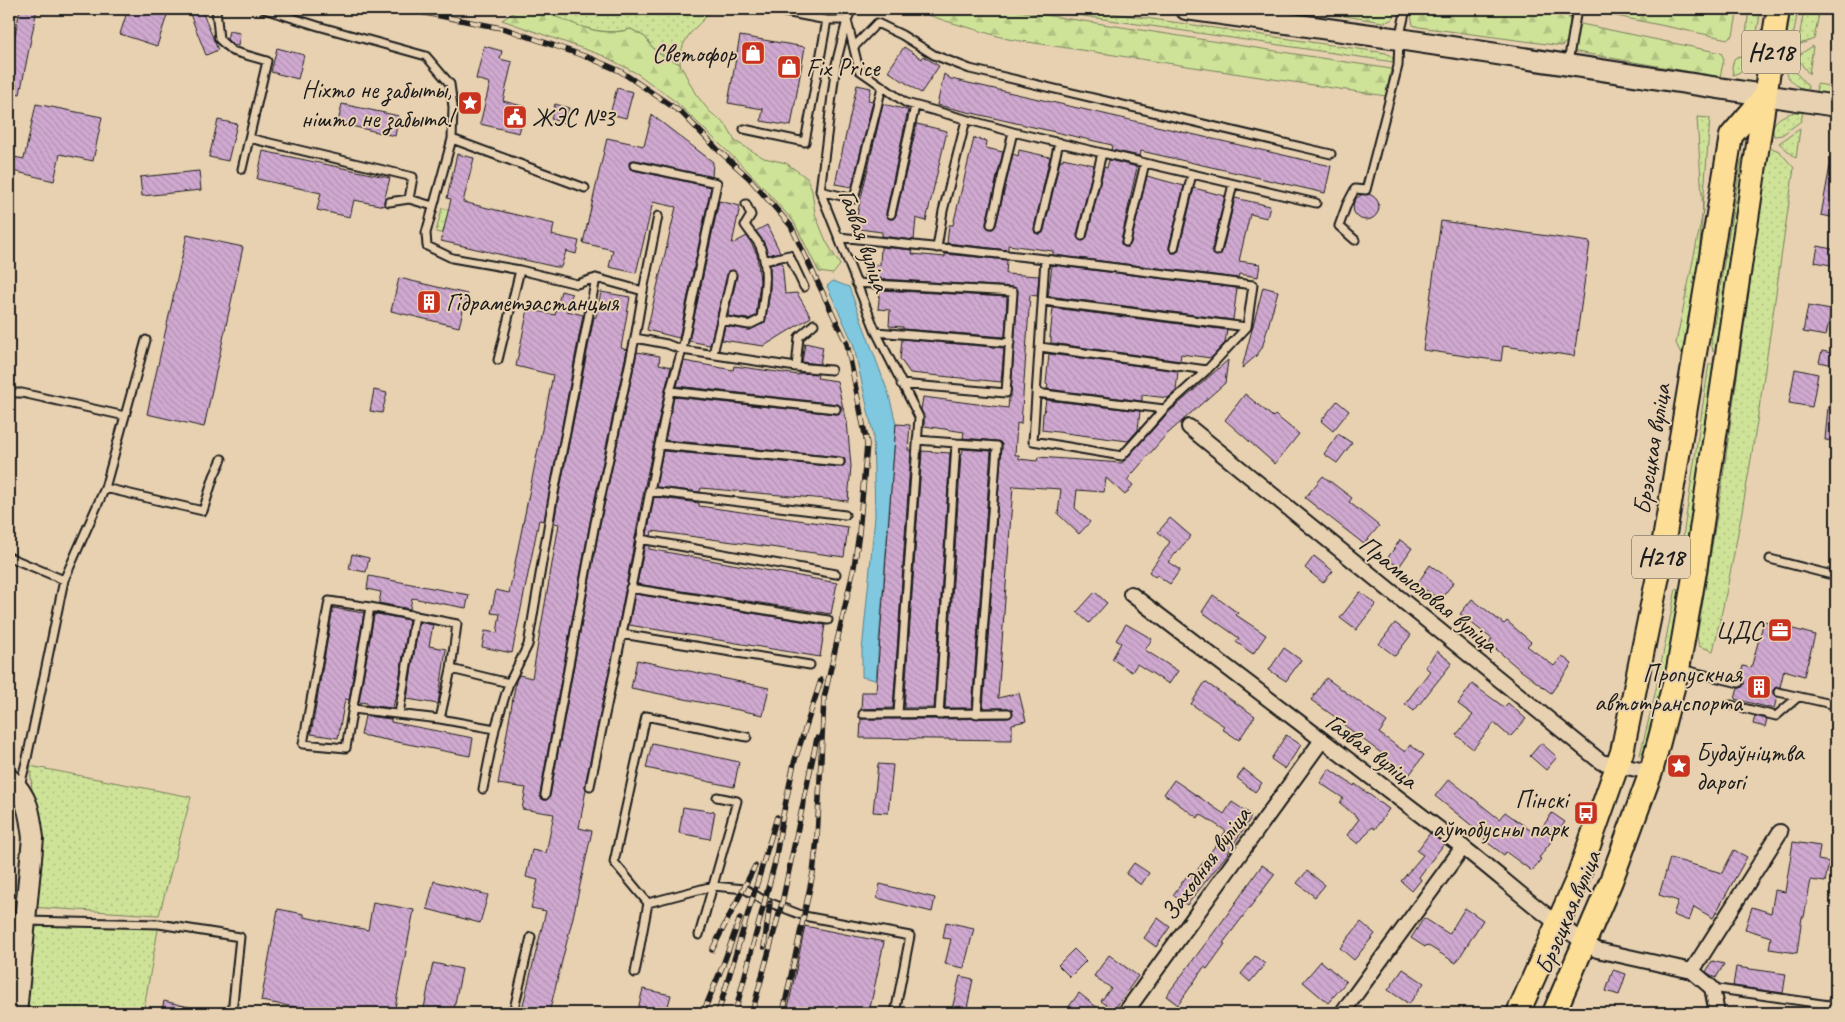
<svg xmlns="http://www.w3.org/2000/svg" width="1845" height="1022" font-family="Caveat,sans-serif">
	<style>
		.grass { fill: url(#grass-dots); stroke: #76805a }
		.forest { fill: url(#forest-firs); stroke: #76805a }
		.water { fill: #7fc8df; stroke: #578391 }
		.building { fill: url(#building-back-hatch); stroke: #1c1c1c }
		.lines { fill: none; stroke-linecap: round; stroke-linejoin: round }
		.lane-casing { stroke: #1c1c1c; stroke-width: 11 }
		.street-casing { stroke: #1c1c1c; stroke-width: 18 }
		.secondary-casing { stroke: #1c1c1c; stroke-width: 24 }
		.primary-casing { stroke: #1c1c1c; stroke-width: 26 }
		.lane { stroke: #e7d1b1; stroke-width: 7 }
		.street { stroke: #e7d1b1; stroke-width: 14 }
		.secondary { stroke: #e7d1b1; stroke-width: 20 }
		.primary { stroke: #fcde96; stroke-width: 22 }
		.rail-casing { stroke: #1c1c1c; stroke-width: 5.5 }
		.rail { stroke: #e7d1b1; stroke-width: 4; stroke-dasharray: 11; stroke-linecap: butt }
		.labels { text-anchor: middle; stroke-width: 4; stroke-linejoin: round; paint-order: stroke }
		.shield { fill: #e7d1b1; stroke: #595249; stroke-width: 1 }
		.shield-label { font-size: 24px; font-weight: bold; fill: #1c1c1c }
		.poi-label { font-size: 25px; fill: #1c1c1c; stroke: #e7d1b1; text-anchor: end }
		.street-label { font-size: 25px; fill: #1c1c1c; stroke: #e7d1b1 }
	</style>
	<defs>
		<pattern id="grass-dots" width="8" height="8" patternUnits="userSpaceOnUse" patternTransform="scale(1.25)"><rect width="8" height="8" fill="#cfe398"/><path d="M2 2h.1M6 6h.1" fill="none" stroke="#b1c282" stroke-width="1.8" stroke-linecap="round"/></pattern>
		<pattern id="forest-firs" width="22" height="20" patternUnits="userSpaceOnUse" patternTransform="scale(1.25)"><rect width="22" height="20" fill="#cfe398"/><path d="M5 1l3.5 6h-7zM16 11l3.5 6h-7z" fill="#b1c282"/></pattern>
		<pattern id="building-back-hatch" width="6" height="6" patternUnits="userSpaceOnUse" patternTransform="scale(1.25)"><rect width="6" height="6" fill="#d0a9d0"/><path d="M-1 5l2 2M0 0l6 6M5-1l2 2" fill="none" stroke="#b291b2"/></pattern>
	</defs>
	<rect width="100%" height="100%" fill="#e7d1b1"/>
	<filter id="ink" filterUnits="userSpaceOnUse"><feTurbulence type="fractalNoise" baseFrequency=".02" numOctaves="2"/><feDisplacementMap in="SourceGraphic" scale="10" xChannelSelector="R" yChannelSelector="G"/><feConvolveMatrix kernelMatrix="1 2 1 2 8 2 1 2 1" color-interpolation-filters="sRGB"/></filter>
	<g filter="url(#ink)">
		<path class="grass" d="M529 9H693L708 15C692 31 680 40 680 64L656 52 645 37 631 29C596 39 562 19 529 9Z
			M1036 9H1083L1386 53 1392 57 1394 62Z
			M1749 9H1761L1756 38 1746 34Z
			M1791 9H1798L1792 44 1790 49 1787 48 1785 46Z
			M1804 9H1820L1814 39 1798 45Z
			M1813 46 1809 74 1796 57Z
			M1738 56 1748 59 1740 72 1733 75 1732 67 1734 59Z
			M1786 65 1790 66 1808 86 1807 91C1795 86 1789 80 1783 68Z
			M1817 84 1836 87V94L1816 92Z
			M1794 112H1803L1801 121 1782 135 1774 136C1769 121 1782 116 1794 112Z
			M1697 117 1710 118 1699 255 1682 356 1676 343 1703 212Z
			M1800 129 1796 158 1779 143Z
			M1769 147 1779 151 1794 168C1770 329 1751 492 1713 651L1699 646 1697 637 1721 491Z
			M1744 156 1748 157 1718 350 1713 351 1711 342 1741 161Z
			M442 208 478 216 473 241 436 232Z
			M1709 364H1713L1714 369 1685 559 1682 561 1680 557Z
			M1680 588V593L1661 695 1643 756 1641 757 1640 755 1655 694 1676 589Z
			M30 766 191 797 159 915 29 907 36 838Z
			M159 924 143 1013H25L33 926Z"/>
		<path class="forest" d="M520 9C560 9 587 42 631 29L645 37 656 52 680 64 695 93 709 111 726 125 735 141 764 158 786 163 807 178 812 191 815 214 826 241 840 265 833 274 819 272 794 222 750 173 676 102 638 74 604 56 502 20Z
			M911 9H1006L1391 69 1386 96 1008 39 946 21Z
			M1300 9H1398C1395 16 1392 22 1383 22Z
			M1410 9H1530L1568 16 1570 21 1568 40 1562 46 1419 27 1413 25Z
			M1582 9H1738L1733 35 1728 39Z
			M1576 23 1721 53 1724 59 1720 77 1571 51Z"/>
		<path class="water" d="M833 281 849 287 889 395 896 424 876 680 862 677V651L875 516 873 433 853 343 827 286Z"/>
		<path class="building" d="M20 9H37L20 94 9 92V65Z
			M128 9H169L157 46 120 34Z
			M188 9H201L218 50 206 55Z
			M229 31 240 33 238 46 233 45 227 39Z
			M740 36 805 47 791 126 761 121 763 109 728 103Z
			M484 46 502 51 500 59 512 62 503 101 526 107 519 133 480 124 490 83 476 79Z
			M904 47 922 59 923 56 939 66 921 93 888 71Z
			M277 48 304 55 298 79 271 72Z
			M944 74 951 79 1331 166 1325 193 1141 151 1140 156 1111 150 1112 145 937 105Z
			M857 85 871 88 868 100 873 101 852 187 835 184Z
			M617 88 633 92 626 118 610 114Z
			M36 104 102 117 93 161 60 154 54 181 9 170V156L24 159Z
			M342 104 399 116 395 136 338 123Z
			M555 104 569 108 564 123 551 119Z
			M883 104 908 110 886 213V216L889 219H893L896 215 917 124 947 131 926 221 916 218 914 240 882 236V232L851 228 853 214 857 215Z
			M652 115 713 162 712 177 635 160 630 161 629 164 630 169 633 170 711 187 679 338 647 330 676 207 653 202 636 273 609 267 613 250 583 243 607 138 644 146Z
			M218 120 237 124 228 161 209 157Z
			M974 138 987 141 986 148 1003 152 986 223V226L989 229H993L996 225 1013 154 1018 156 1019 150 1050 157 1034 228 1035 233 1038 234 1043 233 1044 230 1060 160H1063V158L1094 165 1077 235 1079 240 1084 241 1087 237 1104 167 1107 168 1109 160 1137 167 1121 241V244L1124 247H1128L1131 243 1147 176 1184 186 1169 247V250L1172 253H1176L1179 249 1194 188 1225 196 1212 250 1213 254 1216 256 1220 255 1222 252 1235 198 1270 206 1267 218 1250 214 1239 261 1260 264 1258 277 1239 274 1238 278 1053 255V251L1008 245V250L947 243 949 225H953Z
			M263 151 390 178 384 201V206L354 200 350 217 317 210 321 193 257 179Z
			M457 154 474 158 463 202 554 224 552 235 579 241 576 254 566 251 561 267H556L441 241 451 199 447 198Z
			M1830 166H1836V218L1821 215Z
			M199 171 201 190 142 196 140 177Z
			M1353 207a13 13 0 1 1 26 0a13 13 0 1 1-26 0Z
			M719 201 740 206 732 244 747 236 751 243 757 254 760 281 756 316 748 319 728 316 737 276 734 270 728 272 710 345 689 341Z
			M1441 221 1590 242 1574 356 1503 346 1501 361 1423 350Z
			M767 225 780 252 768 255 763 241 756 231Z
			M187 235 243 247 204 427 147 414Z
			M1818 246 1836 250V266L1815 262Z
			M881 247 913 250 912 254 945 257V254L1007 260 1006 274 1039 276 1037 296 1030 295 1021 424 1017 423 1015 455H1019V459L1037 461 1038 457 1122 463 1167 414 1228 360 1225 383 1165 436 1127 480 1133 485 1125 495 1106 478 1104 492 1077 490 1075 508 1090 522 1079 534 1058 514 1061 489 1013 486 998 698 1019 693 1026 721 1012 724V740L860 738 861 719H935L939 720 943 719 1008 718 1011 717 1013 713 1012 710 1008 708H983L1002 444 997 441 963 438 964 432 924 426V417L921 410 923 397 1008 408 1009 398 1011 393 1018 290 1013 287 881 279V278L864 276 865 263 880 265Z
			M782 262 785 294 797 293 811 317 764 346 722 340 725 326 749 330 765 322 770 292V265Z
			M1052 265 1237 288 1233 320 1048 296Z
			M399 278 467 294 459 327 391 311Z
			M1263 287 1278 291 1262 348 1256 356 1242 368Z
			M880 290 1007 297 1005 337 903 329V327L889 326 890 310 878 309Z
			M561 291 572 294 567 311 583 315 544 521 539 520 512 653 482 647 485 631 497 633 500 614 491 613 496 590 509 593 553 375 516 366 528 309 555 315Z
			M601 292 630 297 621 348 627 350 590 522 540 794V797L544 800H547L550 796 600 524 637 352 660 356 659 364 671 367 665 390 644 490 617 634 585 785 586 790 579 828 592 831 573 917 549 1013H521L546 911 531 908 538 880 526 877 532 850 546 853 554 814 522 809 526 788 498 784 516 681 519 675 532 678 559 524 554 523 558 499 594 317H596Z
			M1808 306 1831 310 1826 336 1803 332Z
			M1053 308 1227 330 1225 343 1211 358 1181 354 1180 361 1051 343V337H1050Z
			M902 339 1004 348 1001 382 910 373 900 359Z
			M805 343 823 347 820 364 802 362Z
			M1822 351 1836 354 1834 365 1819 362Z
			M1049 354 1178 371 1176 391 1168 398 1142 395V401L1047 389 1048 385 1046 384Z
			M684 361 733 370 734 366 799 375V373L818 374 817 378 837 381 846 421H847L851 466 848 501 701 488 700 492 656 487 663 451 840 467H843L845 463V459L840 457 665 440 674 397 835 414H839L841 410V406L837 404 677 386Z
			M1795 369 1818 374 1812 407 1789 403Z
			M374 390 387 393 382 413 370 411Z
			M1245 394 1273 417 1275 415 1299 434 1275 464 1225 420Z
			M1046 400 1140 411 1138 430 1128 441 1042 430 1043 413H1044Z
			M1337 401 1349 411 1333 431 1321 421Z
			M1828 407H1836V441L1825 440Z
			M896 424 910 425 908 450H911L893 708 861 709 862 692H876Z
			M1338 434 1352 443 1337 463 1324 454Z
			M963 449 991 451 972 708H945L961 454H962Z
			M922 451 950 453 934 708H904Z
			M1323 476 1352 498 1349 502 1379 526 1364 544 1305 498Z
			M654 497 699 503V506L848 527 844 557 652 531 651 536 647 535Z
			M1170 518 1191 536 1168 562 1180 570 1170 584 1157 575 1155 577 1149 572 1170 542 1158 532Z
			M1400 540 1412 548 1399 567 1387 559Z
			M645 545 649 546V549L837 583 831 614 637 584Z
			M352 554 369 558 366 572 349 569Z
			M1314 556 1333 571 1323 583 1305 568Z
			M1430 565 1454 582 1440 600 1417 584Z
			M369 576 469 595 466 608 412 598 410 609 379 603 381 592 367 589Z
			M1095 592 1107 603 1089 623 1077 612Z
			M1360 592 1376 604 1356 630 1340 618Z
			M635 594 825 625 820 657 629 625Z
			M1213 595 1238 613 1236 615 1266 635 1253 654 1236 642 1239 638 1202 612Z
			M1472 599 1504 624 1507 621 1531 642 1527 646 1554 666 1562 656 1572 664 1551 693 1519 669 1489 643 1492 639 1460 614Z
			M333 608 364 613 349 700 345 699 338 738 311 734Z
			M377 614 409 620 396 698H395L393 708 367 705V703L359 702 374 615Z
			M1764 621 1815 635 1804 676 1784 670 1780 687H1776L1773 690V694L1777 697 1774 709 1735 699 1738 688H1741L1744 685V681L1740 678 1743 666 1751 668Z
			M419 622 433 625 429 646 446 649 438 704 407 699Z
			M1395 623 1411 635 1395 656 1379 644Z
			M1126 624 1152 639 1145 650 1178 671 1169 684 1137 664 1132 672 1112 659 1121 643 1116 640Z
			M1284 648 1301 660 1286 681 1269 670Z
			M1437 651 1452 663 1414 711 1405 704 1430 671 1425 667Z
			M637 660 769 688 763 715 631 688Z
			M1326 678 1387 722 1379 733 1405 752 1410 745 1424 755 1407 778 1383 760 1385 756 1340 722 1341 721 1311 700Z
			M1205 682 1255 716 1239 740 1222 729 1224 726 1191 704Z
			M1472 684 1504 707 1508 703 1526 719 1510 737 1494 723 1473 749 1456 735 1473 715 1458 704Z
			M365 716 391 719V722L473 738 470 756 361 735Z
			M1755 716 1767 719 1765 727 1753 724Z
			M1286 735 1301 745 1285 769 1271 759Z
			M652 743 739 762 734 787 646 768Z
			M1541 743 1557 757 1546 770 1530 756Z
			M878 764 893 765 888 813 873 812Z
			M1244 769 1262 783 1255 792 1237 778Z
			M1329 769 1354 786 1355 784 1389 809 1375 829 1372 827 1358 844 1347 835 1359 819 1340 803 1343 798 1320 783Z
			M1449 779 1499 819 1505 812 1537 835 1552 813 1565 822 1539 858 1541 859 1532 871 1506 852 1504 855 1484 840 1486 837 1435 796Z
			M1174 780 1224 814 1232 802 1250 814V819L1226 856 1187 905 1173 895 1189 873 1193 876 1226 831 1200 814 1198 818 1164 794Z
			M683 807 715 812 710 839 679 833Z
			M1430 833 1444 844 1419 877 1421 880 1412 891 1401 881 1423 855 1417 851Z
			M1793 842 1820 846 1818 860 1829 862 1825 882 1811 880 1804 917H1802L1797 953 1769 949 1771 937 1745 929 1752 907 1771 913 1775 890 1785 892Z
			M1734 850 1747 857 1713 918 1694 907 1689 921 1673 915 1678 901 1659 895 1670 858 1722 873Z
			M1134 863 1149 873 1141 885 1126 874Z
			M1262 865 1275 874 1223 943 1225 944 1207 969 1204 967 1178 1005 1166 996 1224 919Z
			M1307 871 1325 885 1315 897 1297 883Z
			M434 881 488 895 480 923 427 909Z
			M880 884 935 898 932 912 877 898Z
			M373 902 414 910 394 1013H328L261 1001 278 909 304 914V917L368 930Z
			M1465 908 1483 920 1456 963 1427 945 1425 947 1411 938 1424 918 1449 934Z
			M1158 918 1170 927 1156 947 1144 938Z
			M946 922 974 928 964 968 945 964 951 939 943 938Z
			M1361 922 1375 934 1354 960 1340 948Z
			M805 926 884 942 869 1013H787Z
			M1074 949 1086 961 1070 977 1058 965Z
			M1109 955 1138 976 1114 1010 1101 1001 1111 988 1094 976Z
			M1255 956 1265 964 1250 982 1241 974Z
			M1321 961 1346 982 1328 1003 1303 982Z
			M1712 961 1724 964 1716 978 1706 972Z
			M433 963 462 969 453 1013H423Z
			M1736 967 1786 974 1783 993 1733 986Z
			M1403 969 1424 983 1409 1004 1388 990Z
			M1613 970 1626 974 1619 995 1606 991Z
			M960 976 973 979 966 1013H951Z
			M643 989 671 995 666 1013H637Z
			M1079 993 1104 1013H1073L1067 1009Z
			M164 1001 197 1009 196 1013H161Z"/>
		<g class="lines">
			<defs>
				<path id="lane" d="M216 9 219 39 232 51 267 61 242 169
					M264 9 318 26 426 56 450 84 453 107 452 139 426 233 427 246 452 258 520 270 577 284 596 278 553 498 528 645 509 683 495 729 483 789
					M852 9 847 20 836 64 820 191 876 332 919 417 898 713
					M827 20H847L859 70 906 103 1013 132 1316 203
					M854 47 877 23 902 35 934 55 970 69 1331 154
					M1568 63 1577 9
					M744 129 805 142 827 20 769 9
					M249 138 413 177 409 199
					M452 139 585 188
					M820 191 854 199 882 87
					M389 202 409 199 433 206
					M891 214 915 106
					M991 224 1013 132
					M1039 229 1059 142
					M1082 236 1102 153
					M839 237 1045 259 1253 285 1247 327 1207 370 1164 409 1122 456 1033 441 1045 259
					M1355 240 1339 226 1347 204 1355 189 1366 190 1398 66 1399 39 1406 9
					M1126 242 1145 163
					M937 248 943 211 966 120
					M1174 248 1192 174
					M1217 251 1233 184
					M764 261 789 255 804 287
					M856 283 1013 292 1006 393 901 384
					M643 291 658 216
					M1043 301 1247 327
					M721 320 749 325 761 319C764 296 770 266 759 244 755 238 749 231 745 225L751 215 746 204
					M876 332 1010 343
					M635 338 667 344 682 350 796 367 831 370
					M1040 347 1207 370
					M713 354 732 275
					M498 360 520 270
					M796 367 799 337 814 324
					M670 391 836 409
					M9 393H22L125 416
					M1036 393 1164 409
					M917 440 956 443 939 715
					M956 443 997 446 977 714
					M659 445 840 462
					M105 488 203 511 214 476 222 459
					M649 491 845 515
					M640 539 836 574
					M9 557 64 580
					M1770 559 1836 576
					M630 588 828 620
					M370 607 329 601 303 744 346 748 370 607 457 624 451 669 509 683
					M622 634 810 665
					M1681 669 1739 683
					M1778 692 1836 705
					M1731 705 1776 716 1798 697
					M353 709 440 719 495 729
					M399 714 415 615
					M863 714 1008 713
					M440 719 451 669
					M747 737 646 716 614 862 648 903 713 886 745 889 763 900 804 916 910 936 895 1013
					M20 786 27 758 64 580 105 488 146 340
					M590 786 622 634 659 445 670 391 682 350 717 183 634 165
					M545 795 595 523 635 338 643 291 596 278
					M25 921 159 924 240 937 232 1013
					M699 935 737 801 717 797
					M635 973 648 903
					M1712 988 1836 1006
					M513 1013 531 937"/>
				<path id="street" d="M1189 427 1601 762 1651 772
					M1131 594C1239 677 1348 759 1456 842 1503 877 1546 920 1597 950L1692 971 1712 988 1717 1013
					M1692 971 1780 832
					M1125 1013 1322 740
					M1342 1013 1463 847"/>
				<path id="secondary" d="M1186 9 1399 39 1836 106
					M9 779C28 797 30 813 33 838L16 1013"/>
				<path id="primary" d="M1518 1013 1576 882 1622 752 1658 576 1731 136 1765 96
					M1554 1013 1611 881 1651 772 1678 669 1695 571 1778 9"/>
			</defs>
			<use href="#lane" class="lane-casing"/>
			<use href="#street" class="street-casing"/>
			<use href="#secondary" class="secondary-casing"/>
			<use href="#primary" class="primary-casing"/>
			<use href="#lane" class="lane"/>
			<use href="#street" class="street"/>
			<use href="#secondary" class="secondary"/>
			<use href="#primary" class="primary"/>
			<defs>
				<path id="rail" d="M405 9 506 29 590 58 620 71 682 113 717 149 749 178 791 226 847 344 867 444 859 533 854 567 824 698 817 839 813 873 783 1013
					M764 947 770 903
					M712 950 755 866
					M703 1013 723 965 740 918
					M718 1013 777 817
					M735 1013 775 862 782 820 794 763 821 680
					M752 1013 782 903 817 738"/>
			</defs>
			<use href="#rail" class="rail-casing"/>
			<use href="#rail" class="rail"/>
		</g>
	</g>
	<defs>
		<symbol id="shop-square" viewBox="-11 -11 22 22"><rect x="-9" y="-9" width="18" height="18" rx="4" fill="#c8321e" stroke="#e7d1b1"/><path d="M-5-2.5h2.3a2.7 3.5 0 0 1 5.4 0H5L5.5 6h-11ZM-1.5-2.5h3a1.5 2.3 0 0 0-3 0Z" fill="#fff"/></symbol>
		<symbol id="sight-square" viewBox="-11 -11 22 22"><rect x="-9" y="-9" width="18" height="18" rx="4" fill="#c8321e" stroke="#e7d1b1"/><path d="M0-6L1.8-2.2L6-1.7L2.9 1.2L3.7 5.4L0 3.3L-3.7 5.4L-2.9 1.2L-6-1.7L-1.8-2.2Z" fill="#fff"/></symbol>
		<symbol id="civic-square" viewBox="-11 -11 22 22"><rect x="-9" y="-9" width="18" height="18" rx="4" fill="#c8321e" stroke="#e7d1b1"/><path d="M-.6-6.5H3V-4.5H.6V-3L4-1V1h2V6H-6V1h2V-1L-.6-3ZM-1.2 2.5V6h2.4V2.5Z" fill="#fff"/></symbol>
		<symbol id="building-square" viewBox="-11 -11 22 22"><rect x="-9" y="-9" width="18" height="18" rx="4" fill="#c8321e" stroke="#e7d1b1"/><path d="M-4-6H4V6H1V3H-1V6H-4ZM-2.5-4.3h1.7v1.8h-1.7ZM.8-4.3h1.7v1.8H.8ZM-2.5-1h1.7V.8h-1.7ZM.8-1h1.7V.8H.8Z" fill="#fff"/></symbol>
		<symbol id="office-square" viewBox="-11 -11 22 22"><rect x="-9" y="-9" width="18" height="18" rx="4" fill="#c8321e" stroke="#e7d1b1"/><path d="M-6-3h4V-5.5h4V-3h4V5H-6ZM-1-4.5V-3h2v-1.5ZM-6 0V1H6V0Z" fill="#fff"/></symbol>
		<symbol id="bus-square" viewBox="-11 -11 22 22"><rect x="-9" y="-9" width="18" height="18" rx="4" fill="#c8321e" stroke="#e7d1b1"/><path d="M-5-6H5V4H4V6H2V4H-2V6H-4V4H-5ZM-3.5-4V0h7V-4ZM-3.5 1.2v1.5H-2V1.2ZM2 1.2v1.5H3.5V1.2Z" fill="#fff"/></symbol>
	</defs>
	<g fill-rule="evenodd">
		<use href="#shop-square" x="739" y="39" width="28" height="28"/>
		<use href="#shop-square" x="775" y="53" width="28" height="28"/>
		<use href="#sight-square" x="456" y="89" width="28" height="28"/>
		<use href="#civic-square" x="501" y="103" width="28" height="28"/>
		<use href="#building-square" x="415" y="288" width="28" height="28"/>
		<use href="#office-square" x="1766" y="616" width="28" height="28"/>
		<use href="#building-square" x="1745" y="673" width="28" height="28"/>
		<use href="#sight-square" x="1665" y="752" width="28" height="28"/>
		<use href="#bus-square" x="1572" y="799" width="28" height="28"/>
	</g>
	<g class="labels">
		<g class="shield">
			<rect x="1742" y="30.5" width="58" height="43" rx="4"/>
			<rect x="1632" y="535.5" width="58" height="43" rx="4"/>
		</g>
		<g class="shield-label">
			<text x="1771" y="60">Н218</text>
			<text x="1661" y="565">Н218</text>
		</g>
		<g class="poi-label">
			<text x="736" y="62">Светофор</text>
			<text x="806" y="76" text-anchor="start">Fix Price</text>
			<text x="452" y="98">Ніхто не забыты,<tspan x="452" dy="29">нішто не забыта!</tspan></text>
			<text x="532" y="126" text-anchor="start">ЖЭС №3</text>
			<text x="446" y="311" text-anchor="start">Гідраметэастанцыя</text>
			<text x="1762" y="639">ЦДС</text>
			<text x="1742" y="682">Пропускная<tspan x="1742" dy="29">автотранспорта</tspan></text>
			<text x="1696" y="761" text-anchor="start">Будаўніцтва<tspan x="1696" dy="29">дарогі</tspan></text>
			<text x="1568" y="808">Пінскі<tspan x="1568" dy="29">аўтобусны парк</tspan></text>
		</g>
		<g class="street-label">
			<text transform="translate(865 240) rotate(70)" y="9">Гаявая вуліца</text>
			<text transform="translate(1651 449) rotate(-81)" y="9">Брэсцкая вуліца</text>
			<text transform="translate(1429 593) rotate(39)" y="9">Прамысловая вуліца</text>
			<text transform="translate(1372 750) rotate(37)" y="9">Гаявая вуліца</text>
			<text transform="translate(1205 863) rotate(-54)" y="9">Заходняя вуліца</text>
			<text transform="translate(1567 912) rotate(-67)" y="9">Брэсцкая вуліца</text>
		</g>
	</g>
	<rect width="1845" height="1022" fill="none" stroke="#e7d1b1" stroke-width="30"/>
	<rect x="15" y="15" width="1815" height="992" fill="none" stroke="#1c1c1c" stroke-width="2" filter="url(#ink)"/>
</svg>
